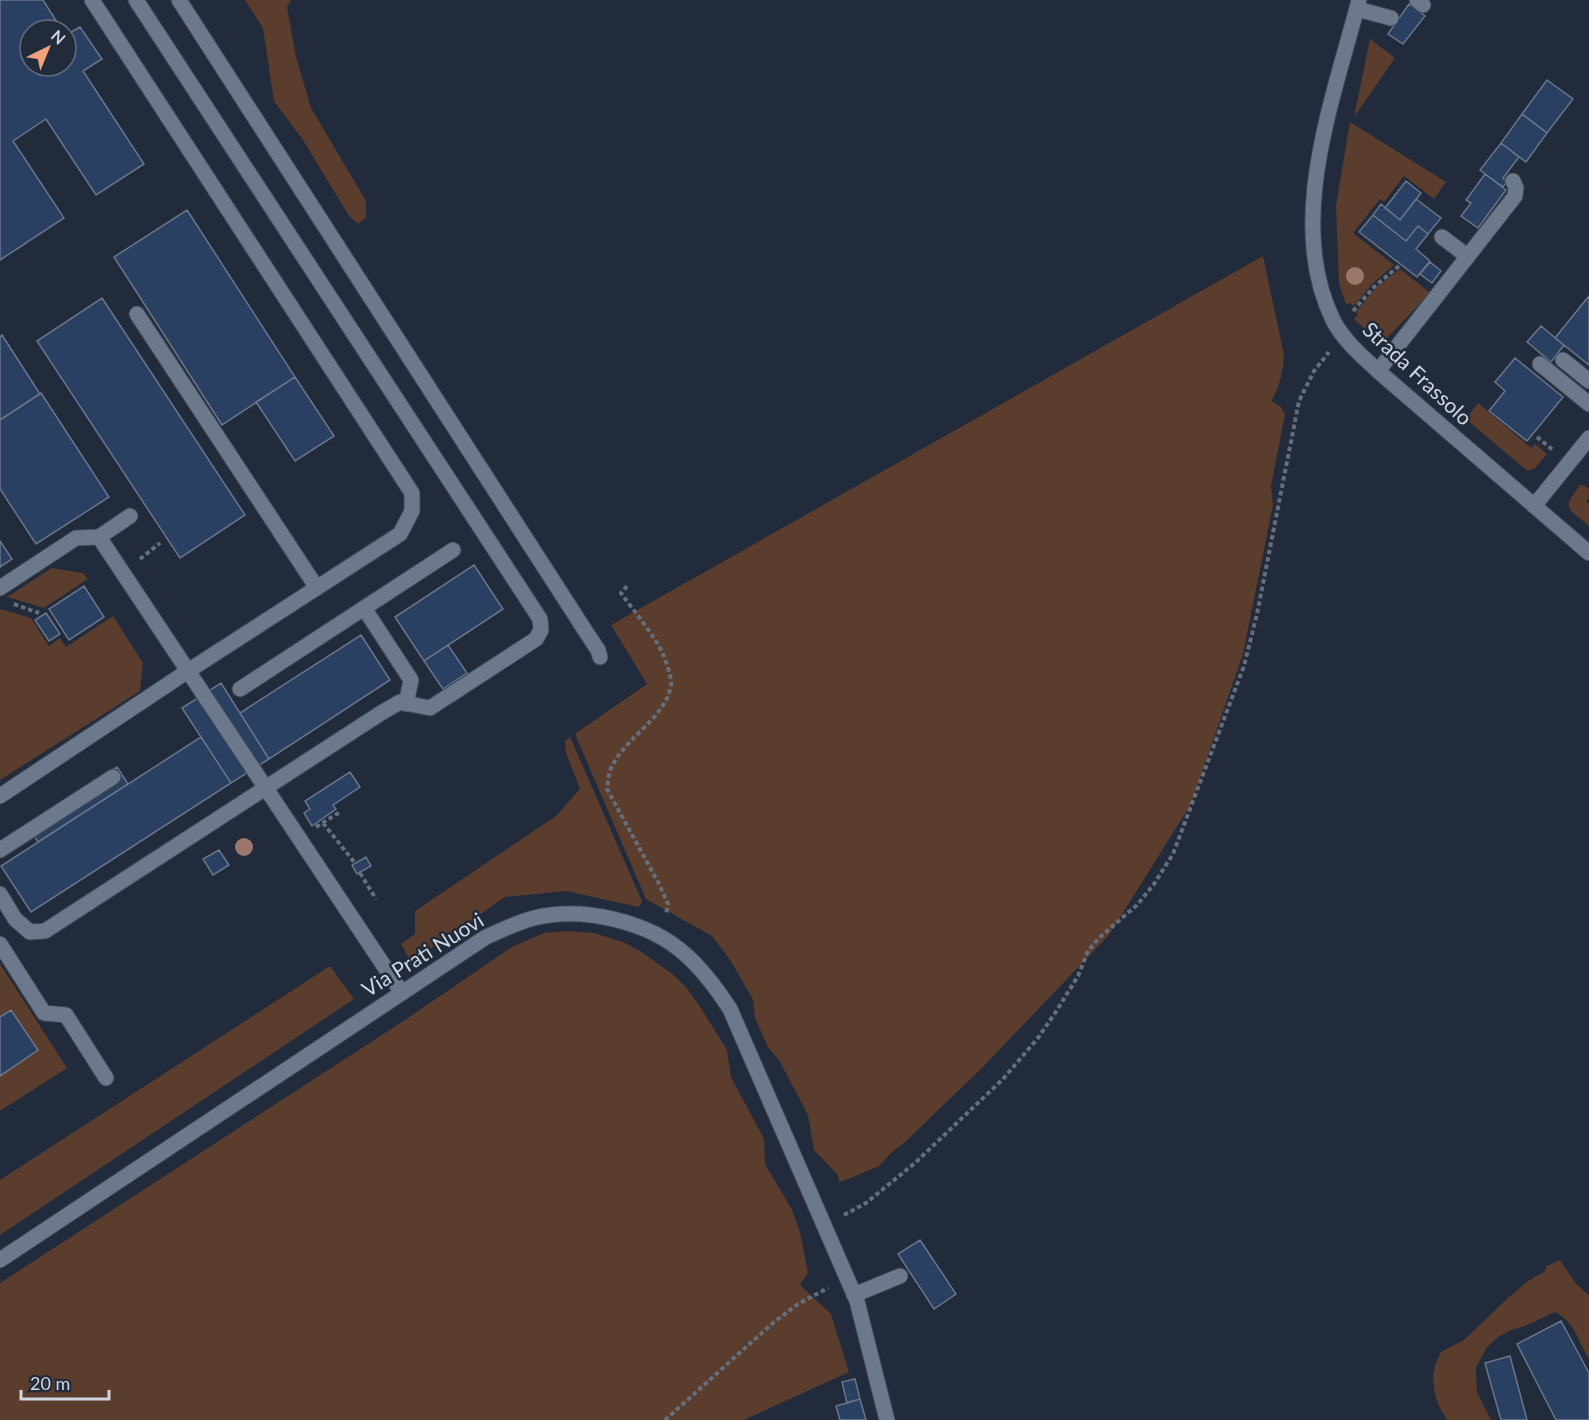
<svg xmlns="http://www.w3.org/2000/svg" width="1589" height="1420" font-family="Lato,sans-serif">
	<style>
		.green { fill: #5b3d2e }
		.building { fill: #294062; stroke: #6a7689; stroke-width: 1.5 }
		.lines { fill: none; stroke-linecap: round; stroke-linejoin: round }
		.minor-casing { stroke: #3d4653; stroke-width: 17 }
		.path { stroke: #666e7c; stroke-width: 4; stroke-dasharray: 4.5 3; stroke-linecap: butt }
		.minor { stroke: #6c798c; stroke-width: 15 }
		.tree { fill: #9a766b }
		.labels { text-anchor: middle; stroke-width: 5; stroke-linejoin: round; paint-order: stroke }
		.street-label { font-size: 21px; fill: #cfd6e0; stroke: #212b3b }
	</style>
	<rect width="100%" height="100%" fill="#212b3b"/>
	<path class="green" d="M245 0H291L287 7 296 57 311 108 366 201V217L358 224 349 216 303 140 274 101 263 28Z
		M1370 39 1395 58 1354 117Z
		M1350 122 1446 182 1434 199 1404 176 1384 202 1380 199 1353 233 1394 265 1372 284 1356 304 1352 306 1351 303 1346 304 1339 284 1336 206Z
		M1263 256 1284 355C1283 372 1280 387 1271 401L1280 406 1285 414 1271 486 1273 505 1243 654 1191 804 1109 935 982 1068 904 1143 891 1153 879 1166 846 1180 839 1182 838 1175 814 1150 808 1115 779 1060 768 1047 755 1018 753 1000 731 961 712 936 646 899 575 734 647 684 611 625Z
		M1400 269 1429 292V294L1384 341 1370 334 1354 319 1358 315 1356 312 1377 287Z
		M1478 403 1531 448 1535 444 1547 454 1535 468 1528 471 1525 469 1466 419Z
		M1581 484 1589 489V498L1586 502 1589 504V526C1567 507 1561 509 1581 484Z
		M52 568 83 573 88 579 44 608 7 597Z
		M0 609 31 618 49 646 60 638 66 647 113 616 143 663 140 691 0 780Z
		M570 737 642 901 639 907 566 891 505 897 411 962 401 944 415 934V911L556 816 580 789 566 753 565 741Z
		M568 931 594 933 623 942 640 951 671 973 686 987 701 1008 727 1050 731 1077 764 1139 765 1164 791 1208 800 1232 808 1273 800 1285 831 1314 849 1372 744 1420H0V1283L402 1022 512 947 544 933Z
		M0 964 67 1068 0 1111Z
		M330 966 354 999 0 1235V1180Z
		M1560 1260 1576 1284 1589 1295V1359C1578 1341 1575 1322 1555 1312L1525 1326 1511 1330 1498 1337 1487 1347 1476 1367V1375L1477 1392 1491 1420H1447L1439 1406 1435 1395 1433 1377 1435 1365 1441 1352 1464 1340 1508 1298 1528 1281 1544 1272 1547 1266Z"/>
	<path class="building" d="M0 0H43L62 30H30V66H66V35L80 27 102 59 83 71 144 164 96 195 46 119 13 141 64 218 0 260Z
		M1409 4 1425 16 1403 44 1388 34Z
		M1547 80 1573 99 1547 133 1522 114Z
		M1522 114 1547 133 1526 162 1501 143Z
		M1501 143 1519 157 1503 178 1507 181 1503 187 1480 170Z
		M1485 174 1506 190 1478 228 1461 216 1471 203 1466 200Z
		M1406 181 1421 193 1400 220 1385 208Z
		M1416 199 1441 218 1428 234 1418 226 1406 241 1373 215 1381 204 1400 220Z
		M187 210 295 377 222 425 114 257Z
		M1373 215 1406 241 1418 226 1428 234 1416 249 1430 261 1417 277 1359 232Z
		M1430 262 1441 271 1432 283 1420 274Z
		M1589 296V365L1555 338Z
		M102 298 245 515 180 558 37 341Z
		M1541 326 1564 345 1551 362 1527 342Z
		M2 335 40 394 0 420V337Z
		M1515 358 1563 397 1527 441 1489 411 1505 391 1495 382Z
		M295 377 334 436 295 461 256 402Z
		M41 393 109 497 36 544 0 489V420Z
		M0 541 12 559 0 567Z
		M474 565 503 609 424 661 395 617Z
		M84 586 104 617 69 640 49 609Z
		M46 613 60 634 49 641 35 620Z
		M361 635 390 680 269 759 240 713Z
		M448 645 467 673 443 689 424 661Z
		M221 683 269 759 231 783 182 708Z
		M201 737 231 783 31 912 1 866Z
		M117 767 128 784 38 842 27 825Z
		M350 772 360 787 333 805 336 809 312 826 304 813 310 809 305 801Z
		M219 850 229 865 213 875 203 859Z
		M366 857 371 866 357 874 352 865Z
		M11 1010 38 1050 0 1076V1017Z
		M920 1240 956 1294 934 1309 898 1254Z
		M1561 1321 1589 1373V1420H1556L1517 1344Z
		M1510 1356 1527 1420H1501L1485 1363Z
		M855 1379 860 1399 847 1403 842 1382Z
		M860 1399 866 1420H840L836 1406Z"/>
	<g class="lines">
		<defs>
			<path id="minor" d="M179 0 588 635 598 650 600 657
				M1359 0C1334 98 1285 222 1333 320 1343 340 1362 356 1378 371L1589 553
				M1417 0 1423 5
				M1357 9 1391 18
				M1442 237 1467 256
				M137 314 317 588
				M1563 360 1589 381
				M1540 364 1589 404
				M1378 371 1515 196 1516 188 1513 181
				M1534 506 1589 438
				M99 537 402 993
				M0 588 76 538 99 537 130 516
				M364 608 411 680 406 704
				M240 689 453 550
				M0 796 188 671 400 534 412 511V493L92 0
				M0 850 113 777
				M0 894 15 919 30 932 45 931 381 713 400 702 430 708 536 639 541 630 540 619 136 0
				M0 944 44 1013 66 1015 106 1078
				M0 1260 486 937C502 930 518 922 534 918 582 906 649 921 686 955 704 971 717 989 730 1009L857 1301 887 1420
				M854 1295 900 1276"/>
		</defs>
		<use href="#minor" class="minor-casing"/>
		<path class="path" d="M1353 311 1375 286 1399 266
			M1537 437 1553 450
			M140 559 160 543
			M627 586 621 593C633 610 655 636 663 654 666 662 672 677 671 685 665 721 622 738 610 771 608 777 608 783 607 789L659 884 668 904 666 915
			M14 604 39 613
			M323 823 355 863
			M316 827 340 812
			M360 873 376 899
			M844 1215 866 1203 915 1163 1003 1079 1038 1038 1057 1010 1078 976 1088 951 1099 938 1137 905 1154 884 1173 854 1244 666 1257 614 1299 401 1314 371 1329 352
			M665 1420 773 1323 798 1304 828 1288"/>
		<use href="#minor" class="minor"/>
	</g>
	<g class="tree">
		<circle cx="1355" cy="276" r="9"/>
		<circle cx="244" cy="847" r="9"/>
	</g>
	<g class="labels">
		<g class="street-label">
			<text transform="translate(1417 374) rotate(43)" y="7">Strada Frassolo</text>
			<text transform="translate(423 955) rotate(-32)" y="7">Via Prati Nuovi</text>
		</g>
	</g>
	<g transform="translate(48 48) rotate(43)"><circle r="28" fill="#212b3b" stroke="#676f7d" stroke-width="1.5"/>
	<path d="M0-4.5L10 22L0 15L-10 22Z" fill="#f1a17c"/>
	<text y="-9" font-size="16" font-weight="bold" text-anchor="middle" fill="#cfd6e0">N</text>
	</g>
	<path d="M21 1390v9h88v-9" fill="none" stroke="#cfd6e0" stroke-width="3"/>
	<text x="30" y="1390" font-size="18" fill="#cfd6e0" stroke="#212b3b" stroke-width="4.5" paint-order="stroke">20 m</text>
</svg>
